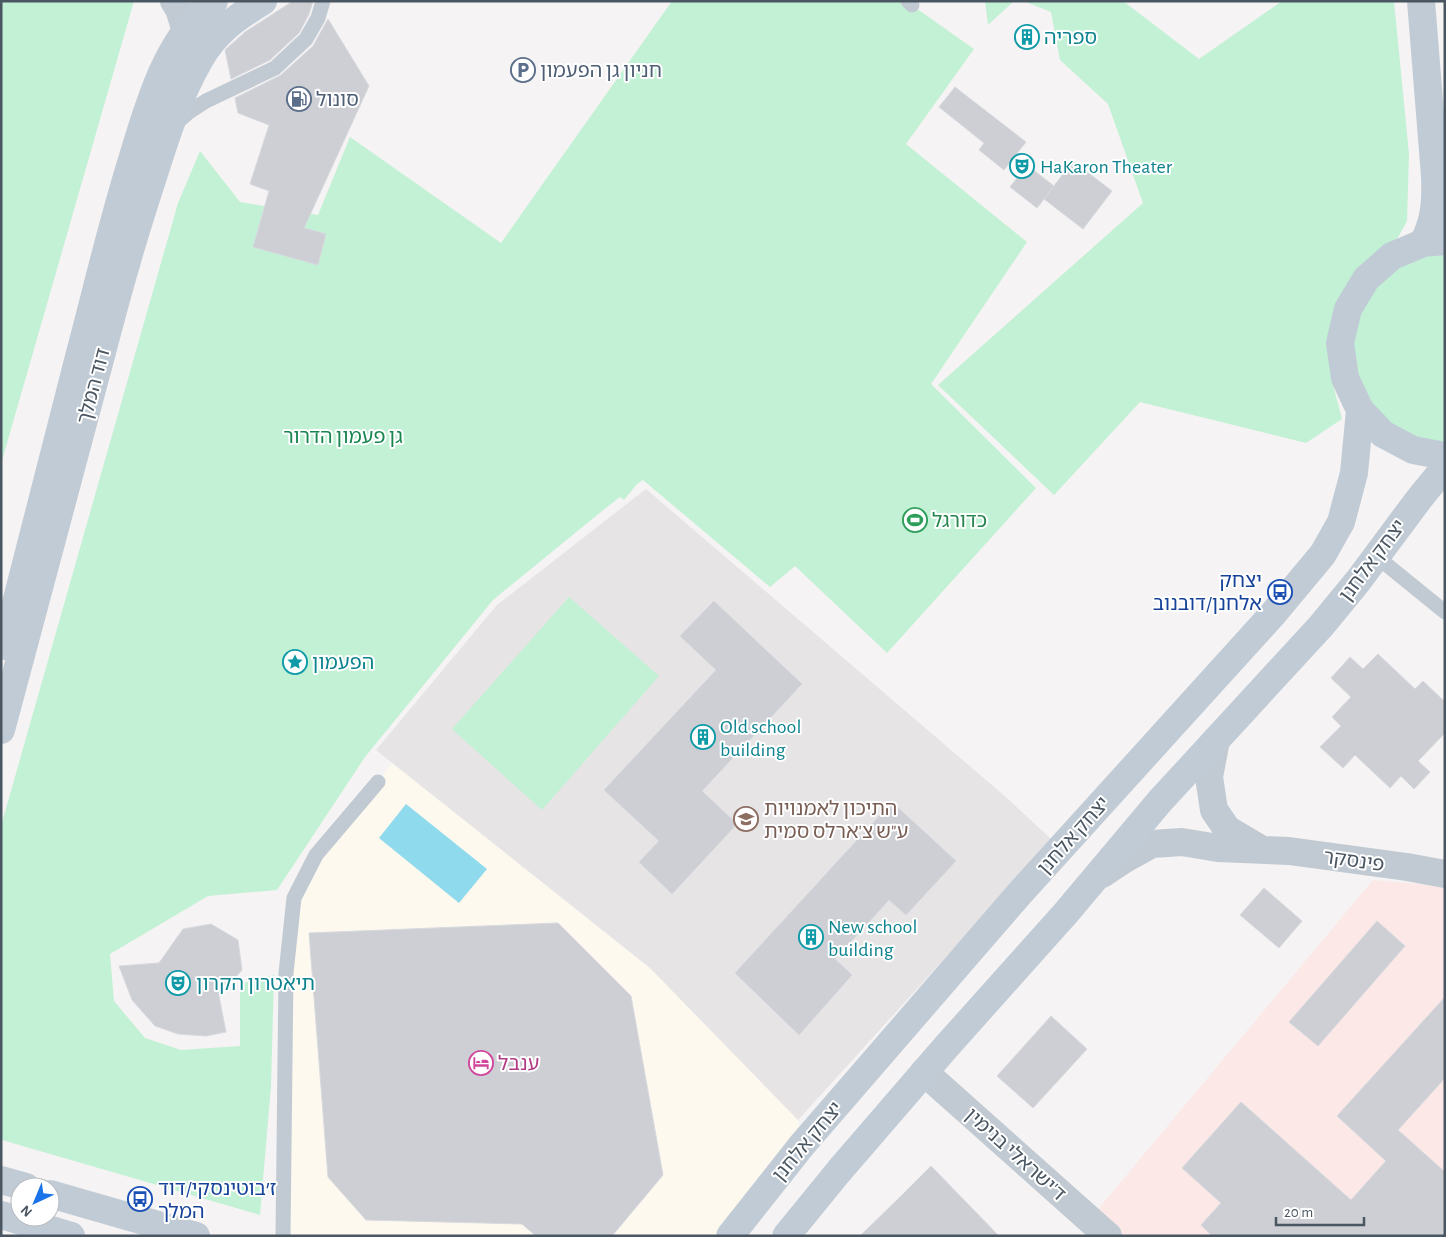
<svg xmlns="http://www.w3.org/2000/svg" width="1446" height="1237" font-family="'Alegreya Sans','Noto Sans Hebrew',sans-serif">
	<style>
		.commercial { fill: #fdf9ef }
		.education { fill: #e6e4e5 }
		.medical { fill: #fce8e6 }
		.green { fill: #c3f1d5 }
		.water { fill: #90daee }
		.building { fill: #cdcfd5; stroke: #d7d9de }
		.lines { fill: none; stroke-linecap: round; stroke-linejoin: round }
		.lane { stroke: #c1cad2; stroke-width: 15 }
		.street { stroke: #c1cad2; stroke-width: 28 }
		.secondary { stroke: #c1cbd6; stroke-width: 28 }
		.labels { text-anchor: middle; stroke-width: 4; stroke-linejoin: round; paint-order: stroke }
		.culture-label { font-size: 20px; fill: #0d838f; stroke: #fff; text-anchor: start }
		.service-label { font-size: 20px; fill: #4e5e75; stroke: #fff; text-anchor: start }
		.street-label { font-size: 20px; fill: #4a5661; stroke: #fff }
		.park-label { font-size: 20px; fill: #17864f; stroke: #fff }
		.leisure-label { font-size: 20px; fill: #27864d; stroke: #fff; text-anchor: start }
		.transit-label { font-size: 20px; fill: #164399; stroke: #fff; text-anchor: end }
		.education-label { font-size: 20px; fill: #785e54; stroke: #fff; text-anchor: start }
		.hotel-label { font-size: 20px; fill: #b23c85; stroke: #fff; text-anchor: start }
	</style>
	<rect width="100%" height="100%" fill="#f5f3f3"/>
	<path class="commercial" d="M392 763 650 968 798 1120 802 1145 730 1236H283L294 898Z"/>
	<path class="education" d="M646 489 1007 798 1052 840 798 1120 650 968 376 750 497 605Z"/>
	<path class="medical" d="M1373 880 1440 886 1445 887V1236H1121L1095 1213Z"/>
	<path class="green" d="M1 1H134L1 464Z
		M672 1H906L974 49 906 144 1027 242 931 384 1036 488 887 653 795 566 770 587 643 480 637 484 624 500 620 497 602 511 493 600 365 757 277 890 208 896 110 954 114 1001 145 1038 181 1050 240 1046V984L274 975 271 1086 260 1215 2 1140 1 826 178 203 200 151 240 202 318 215 350 137 501 243Z
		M985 1H1014L988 25Z
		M1023 1H1123L1199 59 1282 1H1394L1409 154 1407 221 1395 243 1358 274 1332 381 1342 419 1306 443 1140 402 1054 495 938 385 1143 203 1108 104 1060 60 1051 12Z
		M1445 246V450L1395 438 1346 374 1354 301 1377 270Z
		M569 597 659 676 542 810 452 729Z"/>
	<path class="water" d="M406 804 487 869 459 903 379 838Z"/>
	<path class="building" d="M293 1H313L309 14 299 33 270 60 231 79 225 50 245 32Z
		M328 19 369 86 304 228 326 234 318 265 253 247 269 191 250 184 269 125 238 113 235 98 281 75 313 46Z
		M955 87 1026 142 1004 170 979 150 984 143 939 107Z
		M1073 161 1112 191 1083 229 1044 199Z
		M1027 165 1054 186 1037 208 1010 187Z
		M714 601 802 684 702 791 737 824 672 894 639 862 659 841 604 790 716 670 680 636Z
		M1378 654 1415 689 1423 681 1445 702V733L1418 761 1430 772 1414 789 1401 776 1390 788 1355 755 1343 768 1320 747 1341 726 1332 717 1351 697 1331 678 1350 657 1363 669Z
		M892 802 956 861 906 915 889 900 835 959 852 975 799 1035 735 973Z
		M1264 888 1302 921 1279 948 1240 915Z
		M1377 921 1405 946 1318 1046 1289 1022Z
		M558 923 631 996 663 1175 612 1236H536L522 1224 366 1220 328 1177 309 933Z
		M211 924 238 940 242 970 219 996 226 1032 206 1036 178 1034 155 1026 132 1000 119 966 159 963 183 929Z
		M1445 997V1078L1398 1130 1445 1172V1236H1212L1201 1225 1221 1203 1182 1168 1241 1102 1351 1200 1386 1161 1337 1116Z
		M1051 1016 1087 1049 1033 1108 997 1076Z
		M931 1166 999 1236H860L899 1198Z"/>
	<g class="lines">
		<path class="lane" d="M908 1 912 5
			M176 123 189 112 206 101 275 68 306 39 318 18 323 1
			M1376 556 1445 612
			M283 1236 286 973 294 898 316 855 378 782"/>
		<path class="street" d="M174 1 179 9 186 31
			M1216 740 1209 777 1214 810 1227 829 1259 848
			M1102 874 1123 860 1152 844 1182 842 1218 848 1289 851 1407 867 1445 874
			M924 1072 1108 1236"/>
		<path class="secondary" d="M1421 1 1435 176C1436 201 1435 221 1423 243
			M1445 241 1423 243 1392 256 1366 279 1348 309 1340 343 1345 378 1360 410 1383 434 1413 450 1445 456
			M5 646C30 549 55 451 80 353 97 289 112 224 132 160 149 104 166 40 214 1
			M1 730C35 604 69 478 102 352 117 294 133 237 152 180 165 139 178 97 200 59 215 32 237 17 263 1
			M1 1180 26 1187
			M50 1194 196 1236
			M1 1215 71 1236
			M730 1236 802 1145 1020 893 1273 614 1323 554 1341 522 1354 473 1360 410
			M786 1236 839 1171 946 1047 1065 914 1160 801 1321 626 1358 581 1419 499 1437 477 1445 472"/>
	</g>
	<defs>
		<symbol id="building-ring" viewBox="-11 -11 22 22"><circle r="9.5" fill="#fff" stroke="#0f9aa8" stroke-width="1.5"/><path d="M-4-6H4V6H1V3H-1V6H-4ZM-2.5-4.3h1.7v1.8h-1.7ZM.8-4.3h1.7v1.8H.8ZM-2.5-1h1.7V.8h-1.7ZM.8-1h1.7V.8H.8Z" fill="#0f9aa8"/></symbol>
		<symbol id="parking-ring" viewBox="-11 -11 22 22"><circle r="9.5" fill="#fff" stroke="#5c6f8a" stroke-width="1.5"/><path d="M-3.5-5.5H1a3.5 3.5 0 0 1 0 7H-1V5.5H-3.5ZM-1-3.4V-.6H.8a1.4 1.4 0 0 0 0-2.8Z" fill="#5c6f8a"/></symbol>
		<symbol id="fuel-ring" viewBox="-11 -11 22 22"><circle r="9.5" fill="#fff" stroke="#5c6f8a" stroke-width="1.5"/><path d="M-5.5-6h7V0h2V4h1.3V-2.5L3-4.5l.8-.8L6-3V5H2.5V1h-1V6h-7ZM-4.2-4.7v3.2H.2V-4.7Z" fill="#5c6f8a"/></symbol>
		<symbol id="theatre-ring" viewBox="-11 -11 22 22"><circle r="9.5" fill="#fff" stroke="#0f9aa8" stroke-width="1.5"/><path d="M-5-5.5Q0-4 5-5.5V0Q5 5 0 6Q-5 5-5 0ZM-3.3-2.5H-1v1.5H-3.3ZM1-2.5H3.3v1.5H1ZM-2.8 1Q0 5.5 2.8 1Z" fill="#0f9aa8"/></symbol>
		<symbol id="stadium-ring" viewBox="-11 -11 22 22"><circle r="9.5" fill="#fff" stroke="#2e9e5b" stroke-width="1.5"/><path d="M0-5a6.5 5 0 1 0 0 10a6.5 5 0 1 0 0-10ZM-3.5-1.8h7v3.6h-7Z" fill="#2e9e5b"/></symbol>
		<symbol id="bus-ring" viewBox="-11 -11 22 22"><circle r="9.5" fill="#fff" stroke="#1a4fb4" stroke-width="1.5"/><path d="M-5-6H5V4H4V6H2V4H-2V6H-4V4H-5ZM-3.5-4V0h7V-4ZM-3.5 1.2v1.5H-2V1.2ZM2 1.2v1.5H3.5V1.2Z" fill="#1a4fb4"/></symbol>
		<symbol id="sight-ring" viewBox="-11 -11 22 22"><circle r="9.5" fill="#fff" stroke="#0f9aa8" stroke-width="1.5"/><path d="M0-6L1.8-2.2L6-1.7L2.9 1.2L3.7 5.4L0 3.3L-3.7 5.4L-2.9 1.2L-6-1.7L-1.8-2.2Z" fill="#0f9aa8"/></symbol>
		<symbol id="school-ring" viewBox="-11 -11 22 22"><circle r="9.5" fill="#fff" stroke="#8d6e63" stroke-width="1.5"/><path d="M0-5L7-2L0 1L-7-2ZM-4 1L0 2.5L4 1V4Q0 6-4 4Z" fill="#8d6e63"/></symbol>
		<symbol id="hotel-ring" viewBox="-11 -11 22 22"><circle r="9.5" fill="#fff" stroke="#d1479c" stroke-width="1.5"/><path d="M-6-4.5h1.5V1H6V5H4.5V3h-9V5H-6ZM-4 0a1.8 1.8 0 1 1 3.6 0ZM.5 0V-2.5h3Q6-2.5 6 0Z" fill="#d1479c"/></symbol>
	</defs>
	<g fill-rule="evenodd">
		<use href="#building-ring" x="1013" y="23" width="28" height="28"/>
		<use href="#parking-ring" x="509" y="56" width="28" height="28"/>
		<use href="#fuel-ring" x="285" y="85" width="28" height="28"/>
		<use href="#theatre-ring" x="1008" y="152" width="28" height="28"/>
		<use href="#stadium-ring" x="901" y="506" width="28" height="28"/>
		<use href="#bus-ring" x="1266" y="578" width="28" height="28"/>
		<use href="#sight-ring" x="281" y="648" width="28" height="28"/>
		<use href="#building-ring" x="689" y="723" width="28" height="28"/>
		<use href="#school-ring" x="732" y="805" width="28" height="28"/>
		<use href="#building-ring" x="797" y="923" width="28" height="28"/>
		<use href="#theatre-ring" x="164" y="969" width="28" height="28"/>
		<use href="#hotel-ring" x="467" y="1049" width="28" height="28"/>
		<use href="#bus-ring" x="126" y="1185" width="28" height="28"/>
	</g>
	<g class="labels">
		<g class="culture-label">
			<text x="1044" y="44">ספריה</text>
			<text x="1040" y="173">HaKaron Theater</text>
			<text x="312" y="669">הפעמון</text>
			<text x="720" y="733">Old school<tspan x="720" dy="23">building</tspan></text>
			<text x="828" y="933">New school<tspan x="828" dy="23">building</tspan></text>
			<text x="196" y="990">תיאטרון הקרון</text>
		</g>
		<g class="service-label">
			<text x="540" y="77">חניון גן הפעמון</text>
			<text x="316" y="106">סונול</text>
		</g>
		<g class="street-label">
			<text transform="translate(93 386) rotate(-75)" y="7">דוד המלך</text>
			<text transform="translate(1372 560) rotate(-53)" y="7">יצחק אלחנן</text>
			<text transform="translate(1073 835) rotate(-48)" y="7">יצחק אלחנן</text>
			<text transform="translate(1354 860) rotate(8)" y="7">פינסקר</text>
			<text transform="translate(807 1141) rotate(-50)" y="7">יצחק אלחנן</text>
			<text transform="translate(1016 1154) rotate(42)" y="7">ד'ישראלי בנימין</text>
		</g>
		<g class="park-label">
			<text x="343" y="443">גן פעמון הדרור</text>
		</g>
		<g class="leisure-label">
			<text x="932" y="527">כדורגל</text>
		</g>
		<g class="transit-label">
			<text x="1262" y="587">יצחק<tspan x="1262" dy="23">אלחנן/דובנוב</tspan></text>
			<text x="158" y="1195" text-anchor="start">ז׳בוטינסקי/דוד<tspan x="158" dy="23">המלך</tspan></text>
		</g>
		<g class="education-label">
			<text x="764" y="815">התיכון לאמנויות<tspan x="764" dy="23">ע"ש צ'ארלס סמית</tspan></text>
		</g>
		<g class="hotel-label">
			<text x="498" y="1070">ענבל</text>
		</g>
	</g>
	<rect width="1446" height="1237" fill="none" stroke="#4a5661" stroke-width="5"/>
	<g transform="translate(35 1202) rotate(224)"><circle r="24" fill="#ffffff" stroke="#b7bbc0"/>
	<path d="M0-4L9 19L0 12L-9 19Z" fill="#1a73e8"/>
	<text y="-8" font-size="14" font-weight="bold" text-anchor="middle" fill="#4a5661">N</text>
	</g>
	<path d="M1276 1217v8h88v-8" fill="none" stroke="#4a5661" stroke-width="2.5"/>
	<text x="1284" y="1217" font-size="15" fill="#4a5661" stroke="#ffffff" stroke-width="4" paint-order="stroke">20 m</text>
</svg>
